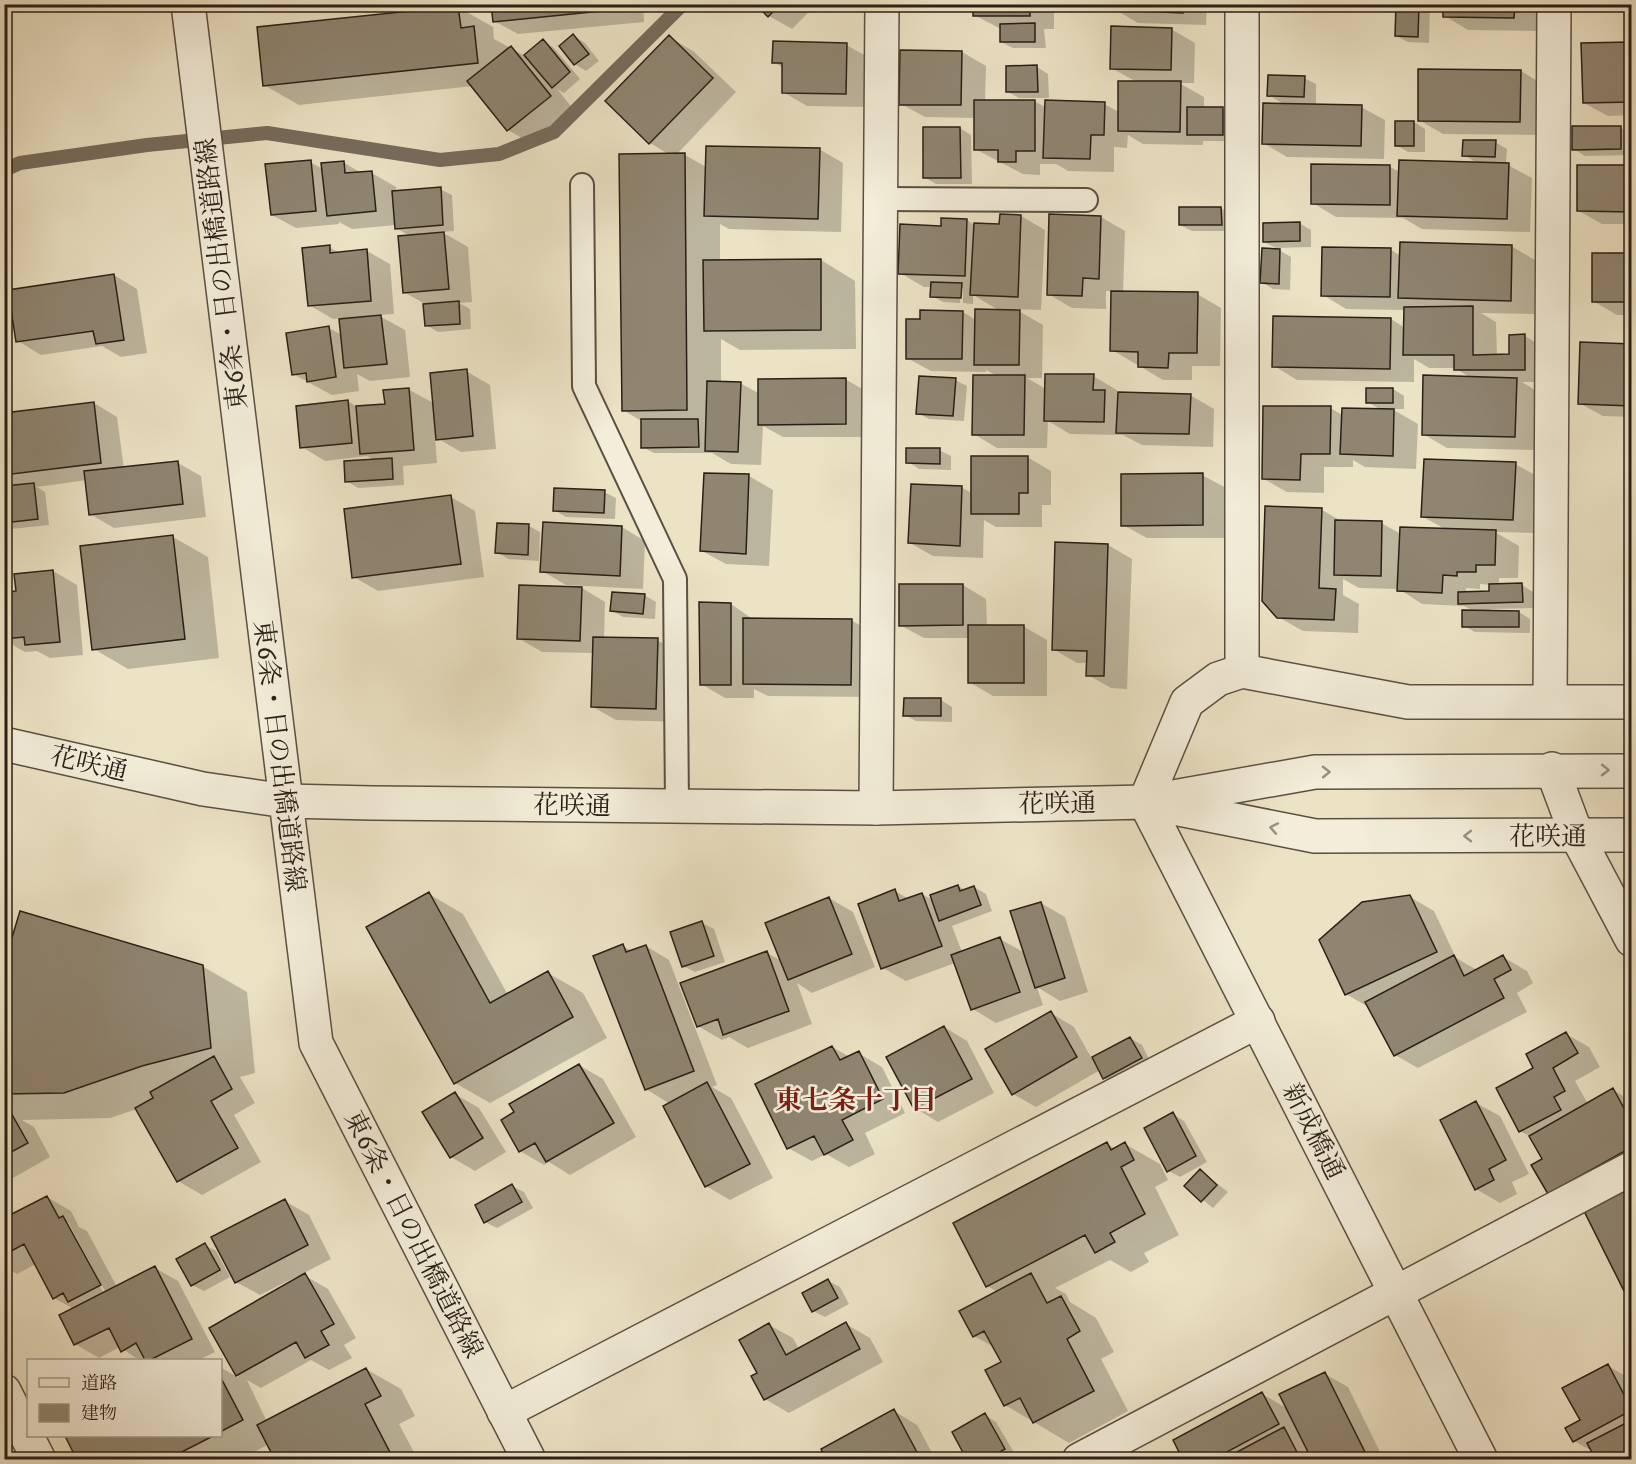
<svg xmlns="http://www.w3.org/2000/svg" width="1636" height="1464" font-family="'IM FELL DW Pica','Noto Serif JP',serif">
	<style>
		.shadow { fill: #0003; fill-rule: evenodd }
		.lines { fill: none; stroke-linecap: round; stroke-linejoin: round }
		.stream { stroke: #776c5c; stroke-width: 14 }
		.building { fill: #8f8571; stroke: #2a1f16; stroke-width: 1.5 }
		.service-casing { stroke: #5a5042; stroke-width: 26 }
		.minor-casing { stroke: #5a5042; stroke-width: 36 }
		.tertiary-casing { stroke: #5a5042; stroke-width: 36 }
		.service { stroke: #f3edd9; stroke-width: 22 }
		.minor { stroke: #f3edd9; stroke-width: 33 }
		.tertiary { stroke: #f3edd9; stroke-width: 33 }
		.oneway { stroke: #999081 }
		.labels { text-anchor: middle; stroke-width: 5; stroke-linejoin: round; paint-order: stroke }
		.street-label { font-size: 26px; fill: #2a1f16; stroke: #f3edd9 }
		.neighbourhood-label { font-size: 27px; font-weight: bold; fill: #7a1f14; stroke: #f3edd9 }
	</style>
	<rect width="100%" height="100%" fill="#ece3c5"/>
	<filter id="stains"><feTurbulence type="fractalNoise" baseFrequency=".00333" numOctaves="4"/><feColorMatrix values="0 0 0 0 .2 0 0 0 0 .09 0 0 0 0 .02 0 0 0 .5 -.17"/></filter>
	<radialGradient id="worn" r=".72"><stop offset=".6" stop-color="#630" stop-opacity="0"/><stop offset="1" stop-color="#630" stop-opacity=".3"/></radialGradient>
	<path class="shadow" d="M493 4H643L644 22 518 34 494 21Z
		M757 4H837L829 13 816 5 792 29 769 16Z
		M974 4H1054V29H1044L1046 48H1013L1001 42V29L974 15Z
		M1115 4H1207L1206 25 1138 23 1114 9Z
		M1397 4H1423L1430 9 1429 43 1408 42 1396 36Z
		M1445 4H1538V31L1468 30 1445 16Z
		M458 7 493 27 494 39 525 56 543 41 554 48 580 79 564 93 557 89 574 110 532 144 508 130 473 86 299 105 264 85Z
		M1171 29 1195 43 1194 83H1179L1204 97V108L1223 109 1234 115V141H1203V145L1143 144 1128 135 1127 148 1114 147V172L1068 171 1056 164H1040V175L1023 174 975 149 976 118 925 117 901 104 962 52 986 66 985 101H1034L1047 108 1104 104 1119 112 1137 82 1111 68Z
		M574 36 585 43 599 61 586 71 575 64Z
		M669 37 693 51 736 92 676 155H685L706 167 819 149 843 163 841 232 729 229 720 224V261L821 260 855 281 856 349 740 350 721 339V383H740L760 394 845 379 869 393V437H783L763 426 761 465 731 464 712 453H654L642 447 643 422 623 410 670 155 650 143 607 101Z
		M1630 43 1632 115 1608 116 1584 103Z
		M846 45 870 58 869 107 807 106 783 92 784 68 773 62Z
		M1037 67 1048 74 1049 98H1019L1008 92Z
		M1521 71 1544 85V135L1443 134 1419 120Z
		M1304 78 1316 84V106L1361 107 1385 120 1384 159 1287 157 1263 143 1285 105 1269 95Z
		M1414 122 1425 129V152H1408L1396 145Z
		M960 128 971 135 972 184H936L924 177Z
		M1621 128 1632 134V155L1585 156 1574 149Z
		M1495 142 1507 149 1506 164 1532 178 1530 232 1422 229 1403 218 1336 217 1313 203V165L1390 167 1400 172 1479 164 1464 155Z
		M310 162 323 169 343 162 363 174 372 173 396 187V193L440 189 452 195 454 231 442 232 468 247 472 302 459 303 470 309 471 329 438 332 426 325 425 304 404 292 410 236 396 228V225L352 229 339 222V224L296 228 272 215Z
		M1632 166V224H1602L1579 211Z
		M1221 208 1232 215 1233 231H1192L1180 225Z
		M1021 216 1045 230 1041 310 1015 309 1043 325 1042 378H1027L1046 389 1093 376 1117 390V394L1190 395 1214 409 1213 447 1142 445 1123 435 1070 434 1048 421 1047 448H997L974 434 997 376 986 370V372L931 371 907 358 921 320 963 312 976 320 1000 311 973 295V304L963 303V288H960V303L943 302 932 296V287H924L900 273 942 228 967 220 974 225H1001Z
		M1101 217 1125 231 1123 293 1197 294 1221 308 1220 366H1192V380H1163L1112 350 1113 291H1106V309L1072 308 1048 294Z
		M1299 223 1311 230V247L1276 248 1264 242Z
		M1511 246 1535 260 1534 314 1481 313 1496 322 1497 356H1510L1525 336 1548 350 1549 382H1522L1540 393 1538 450 1447 448 1423 434 1471 378 1455 368H1429L1414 359V382L1297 380 1274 366 1391 319 1405 328V310L1346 309 1323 295V249L1391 250 1401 256Z
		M329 247 340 253 367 251 390 264 394 314 378 315 405 330 410 377 370 381 357 374 359 391 332 395 293 374 329 328 342 335 340 318 333 319 309 305Z
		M1279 250 1291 257 1290 290 1273 289 1262 282Z
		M1632 254V315H1617L1593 301Z
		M114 275 137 289 147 353 121 357 102 346 41 355 18 341Z
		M1632 346V417L1603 416 1579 403Z
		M466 371 490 385 496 449 461 452 435 437 437 463 403 466 404 485 358 488 347 481 374 460 367 456 325 461 302 447 348 401 359 408 386 406 408 389 435 404Z
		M955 380 967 386 964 421 929 419 918 413Z
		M1393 389 1404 396V409H1392L1418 424 1416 469 1365 467 1353 460V467H1324V493L1287 492 1264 479 1330 408 1343 415 1381 410 1368 402Z
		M94 403 117 417 124 469 178 463 201 476 206 517 114 528 90 514 87 480 37 487 45 492 49 525 11 529 4 525V488H9L4 485V414Z
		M939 450 951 456V470L919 469 908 462Z
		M1027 457 1051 471V505H1042V527H996L984 520 983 558 933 556 910 543 961 487 973 494Z
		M1515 464 1539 477 1537 533 1495 532 1519 546 1518 578H1499V585H1522L1533 592 1534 608 1491 609V612H1519L1530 619V633L1475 632 1464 626 1475 612 1464 606 1422 604 1399 589 1359 588 1343 579V595L1359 604 1358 633 1303 631 1278 617 1322 510 1343 522 1381 523 1401 534 1447 530 1423 517ZM1480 584 1491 585V593L1466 594V588L1480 589Z
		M705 474 749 476 773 490 769 566 726 564 702 551Z
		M1202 475 1226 488V538H1147L1123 525Z
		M604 492 616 498 615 519 566 517 554 510Z
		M451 497 475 511 484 577 378 591 354 577Z
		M529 526 540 532 539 561 508 559 497 552Z
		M622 527 645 541 643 589 566 585 542 571Z
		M173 537 208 557 219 658 128 669 94 649Z
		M1057 543 1108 545 1132 559 1127 689 1111 688 1088 675V663H1077L1053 649Z
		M53 571 77 585 83 655 50 658 37 651 25 652 4 640V594L17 593Z
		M963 585 986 599 987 626H1023L1047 640V696H993L969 682 970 638H924L900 625Z
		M582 588 605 602 604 639 657 640 681 654 679 722 616 720 593 707 594 653 542 652 518 638Z
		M644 595 656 602 655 619 623 617 611 610Z
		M731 604 754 620H851L875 634V697L768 696 754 689V698H725L701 684Z
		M941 700 952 707V722L916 721 905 715Z
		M958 886 965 890 974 887 986 894 992 911 952 926 962 952 1000 939 1025 953 1041 903 1065 917 1088 992 1060 1001 1037 987 1043 1005 996 1023 973 1009 955 963 906 981 883 968 895 891 909 899 922 894 934 901Z
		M429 894 463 914 508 995 548 973 583 993 607 1038 490 1103 455 1083Z
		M1410 897 1434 911 1456 958 1477 970 1503 957 1527 971 1533 983 1517 993 1527 1012 1418 1068 1395 1055 1370 1008 1346 994Z
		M829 898 853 912 875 967 812 993 797 983 812 1024 748 1048 729 1037 722 1040 698 1026 767 953 782 961Z
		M702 923 714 929 725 962 695 972 683 966Z
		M4 940 12 944 202 966 247 992 255 1073 240 1077 255 1103 234 1115 261 1162 202 1195 178 1181 137 1109 110 1118 22 1120 34 1127 50 1157 4 1183Z
		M623 946 632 951 646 946 669 960 717 1085 712 1087 731 1098 773 1178 730 1200 706 1186 665 1106 670 1104 646 1089Z
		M1051 1013 1074 1027 1092 1059 1130 1038 1142 1045 1152 1065 1116 1084 1104 1078 1100 1070 1036 1107 1013 1094Z
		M944 1027 967 1041 994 1093 938 1122 915 1108Z
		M1566 1034 1589 1047 1600 1067 1575 1081 1588 1104 1613 1090 1632 1101V1173L1549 1193 1544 1159 1533 1138 1520 1131 1536 1069Z
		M832 1047 850 1057 858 1053 882 1067 905 1113 865 1133 875 1154 849 1167 826 1154 812 1161 788 1148Z
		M579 1065 603 1079 636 1137 570 1175 549 1162 544 1165 520 1151Z
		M455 1094 479 1108 506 1152 475 1171 451 1157Z
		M1476 1103 1500 1116 1529 1174 1512 1182 1517 1194 1500 1203 1476 1189Z
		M1173 1114 1184 1121 1207 1162 1180 1177 1169 1171Z
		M1107 1144 1116 1149 1125 1144 1160 1164 1168 1180 1155 1187 1179 1235 1144 1253 1149 1262 1131 1272 1110 1260 1055 1288 1066 1294 1070 1302 1096 1318 1114 1352 1101 1359 1128 1411 1069 1443 1005 1405 1003 1363 994 1347 974 1336 998 1292 987 1286Z
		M1201 1171 1228 1192 1213 1208 1186 1186Z
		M512 1186 524 1192 533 1208 497 1228 485 1222Z
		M47 1197 71 1211 79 1227 87 1231 117 1287 155 1268 178 1281 215 1352 199 1360H139L120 1347 99 1358 75 1344 74 1309 54 1298 36 1264 17 1274 4 1267V1220ZM65 1222H68L105 1291 103 1292Z
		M285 1201 309 1215 331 1259 302 1274 328 1289 356 1338 344 1345 352 1358 329 1370 311 1360 261 1388 247 1380 267 1422 366 1369 401 1389 415 1416 399 1424 418 1460H277L269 1444 239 1460H79L67 1437 69 1436H220V1367L239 1378 211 1328 299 1278 298 1276 260 1295 236 1282Z
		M205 1245 216 1251 230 1277 204 1291 192 1285Z
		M828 1281 840 1287 849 1304 825 1317 813 1311Z
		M846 1324 870 1338 883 1362 789 1413 765 1399 759 1374 769 1325 793 1338 799 1349Z
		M1608 1366 1631 1379 1632 1460 1594 1452 1574 1441Z
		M1325 1374 1348 1387 1384 1460H1185L1262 1394 1288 1409Z
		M894 1411 917 1425 936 1460H828Z
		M985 1415 996 1422 1016 1456 1010 1460H969Z"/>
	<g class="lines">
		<path class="stream" d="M4 170 20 163 147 145 267 133 440 160 499 154 554 132 683 4"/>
	</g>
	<path class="building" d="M491 4H621V9L493 22Z
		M755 4H780L768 17Z
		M973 4H1030V16H973Z
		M1113 4H1183V13L1113 10Z
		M1396 4H1419L1418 37 1395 36Z
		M1443 4H1515L1514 18 1443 17Z
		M458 6 461 28 474 26 478 63 263 86 257 27Z
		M1035 23V42H1000V24Z
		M1111 26 1172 28 1171 70 1110 69Z
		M573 34 589 54 574 65 559 46Z
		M669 35 713 78 649 144 605 101Z
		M543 39 570 72 552 88 524 55Z
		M773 41 847 43 846 94 782 93V63H772Z
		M1630 42 1632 102 1583 103 1581 43Z
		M511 46 551 96 507 131 467 81Z
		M900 50 962 51 961 105H899Z
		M1037 65 1038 92H1006V66Z
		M1418 69 1521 70 1520 122 1418 121Z
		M1268 75 1305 76 1304 97 1267 96Z
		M1118 81H1181L1180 132 1118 131Z
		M974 100H1035V151H1016V162H998V150H974Z
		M1045 100 1105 102 1104 135H1091L1090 159 1043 158Z
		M1263 103 1362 105 1361 146 1262 144Z
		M1187 107H1223V135H1187Z
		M1395 121H1414V146H1395Z
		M1572 126H1621V149L1572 150Z
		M923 127H960L961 178H923Z
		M1463 140H1496L1495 157 1462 156Z
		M706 146 820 148 818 219 704 216Z
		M685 153 687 410 622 411 619 154Z
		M311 160 316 211 271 215 265 164Z
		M1399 160 1509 163 1507 219 1397 216Z
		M344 161 345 173 372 171 376 211 327 216 321 163Z
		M1311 164 1390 165V205L1311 204Z
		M1577 165H1632V212L1577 211Z
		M441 187 443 225 395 229 392 191Z
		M1179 207H1221L1222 225H1179Z
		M1000 214 1021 215 1018 297 970 295 974 223 999 224Z
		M1049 214 1101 216 1099 279 1083 278 1082 296 1047 295Z
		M941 218 967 219 965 276 898 274 900 224 941 226Z
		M1300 222V241L1263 242V223Z
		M444 232 449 289 403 293 398 236Z
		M1400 242 1512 245 1511 301 1398 298Z
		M330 245V253L367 249 371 301 308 306 302 248Z
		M1322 247 1391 248 1390 297 1321 296Z
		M1262 248 1280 249 1279 284 1260 283Z
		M1592 253H1632V302H1592Z
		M821 259V330L704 331 703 260Z
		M114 274 124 340 96 344 93 331 16 342 8 290Z
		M931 282 962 283 961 298 930 297Z
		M1111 291 1198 292 1197 353H1169L1168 368 1138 367V352L1110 351Z
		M459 301 460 324 425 326 423 304Z
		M1473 306V355L1509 354V335L1525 334V370H1454V355H1403L1404 307Z
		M975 309 1020 310 1019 365H974Z
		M920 310 963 311 962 359H906V319H920Z
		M381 315 387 364 344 368 339 319Z
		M1273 316 1391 318 1390 369 1272 367Z
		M329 326 336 377 307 382 306 373 292 375 286 333Z
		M1580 342 1632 344V406L1578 404Z
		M467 369 473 436 436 440 430 373Z
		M1045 374H1094L1093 390H1105L1104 422 1044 421Z
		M973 375H1025L1024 435H972Z
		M1423 375 1517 378 1515 437 1422 435Z
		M919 376 956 378 953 416 916 414Z
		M846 378V424L758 425V379Z
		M707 381 741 382 738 452 705 451Z
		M409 388 414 450 360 454 356 406 385 404 383 390Z
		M1366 388H1393V403H1366Z
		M1118 392 1191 394 1189 434 1116 433Z
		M348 400 352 443 300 448 296 406Z
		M94 402 101 463 4 475V413Z
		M1263 406H1331L1330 454H1301L1300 480 1262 479Z
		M1342 408 1394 409 1393 456 1340 454Z
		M641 419H698L699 447 641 448Z
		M906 448H940V464L906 463Z
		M971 456H1028V493H1019V514H971Z
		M392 458 393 479 345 482 344 461Z
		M1424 459 1516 462 1513 520 1421 517Z
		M178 461 183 504 89 515 84 471Z
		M704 473 749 474 746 554 700 551Z
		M1203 473V525L1121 526V474Z
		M34 483 38 519 4 523V486Z
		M911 484 962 486 960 546 908 543Z
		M554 488 605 490 604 513 553 511Z
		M451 495 461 564 352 578 344 509Z
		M1265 506 1322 508 1319 588 1336 589 1334 620 1277 618 1262 601Z
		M1335 520 1382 521 1381 576 1334 575Z
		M543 522 622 526 620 576 540 572Z
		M497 523 529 524 528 555 495 553Z
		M1400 527 1496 530 1495 565H1476V572H1457V576L1443 575 1442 593 1397 591Z
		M173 535 185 639 92 650 80 546Z
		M1055 542 1108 544 1104 676H1086L1087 651 1052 650Z
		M53 570 60 642 25 645 24 637 4 639V593L16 591 14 574Z
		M1522 583 1523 602 1458 604V592L1489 591V584Z
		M899 584H963V625L899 626Z
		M519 585 582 587 580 641 517 639Z
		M612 592 645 594 643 614 610 611Z
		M699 602 731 603V685H700Z
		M1462 610 1519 611V627H1462Z
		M743 618 852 619 851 685 743 684Z
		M968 625H1024V683H968Z
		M593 637 658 638 656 709 591 707Z
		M904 698H941V716H903Z
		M958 885 960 891 974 886 981 905 939 921 930 895Z
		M895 889 899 901 922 893 942 946 881 969 858 904Z
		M429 892 490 1003 548 971 573 1017 454 1084 366 927Z
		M1410 895 1437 952 1345 995 1319 940 1362 902Z
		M829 897 852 954 788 980 765 923Z
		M1041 902 1065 978 1035 988 1010 911Z
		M20 911 203 965 211 1048 142 1066 64 1093 4 1094V964Z
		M702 921 714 956 682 967 670 932Z
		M1000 937 1020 992 971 1010 951 955Z
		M623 944 626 952 646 945 694 1071 645 1090 593 956Z
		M767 951 789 1011 723 1035 718 1019 697 1027 680 983Z
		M1454 955 1464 976 1503 955 1511 970 1494 979 1504 998 1394 1056 1365 1002Z
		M1051 1011 1077 1057 1012 1095 985 1049Z
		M944 1026 972 1079 914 1109 886 1057Z
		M1566 1032 1578 1053 1553 1068 1565 1091 1554 1097 1561 1110 1519 1132 1496 1088 1533 1068 1526 1054Z
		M1130 1037 1142 1058 1103 1079 1092 1057Z
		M832 1046 840 1060 859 1051 883 1099 842 1120 853 1140 824 1155 814 1136 787 1149 755 1084Z
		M214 1056 232 1089 211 1101 238 1148 177 1182 135 1108 153 1098 150 1092Z
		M579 1064 614 1123 546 1162 535 1143 519 1152 501 1120 514 1112 509 1104Z
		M707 1082 750 1164 705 1187 663 1106Z
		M1613 1088 1632 1123V1147L1548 1194 1531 1165 1542 1159 1529 1136Z
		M455 1092 483 1138 450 1158 422 1112Z
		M1476 1101 1506 1160 1489 1169 1494 1180 1475 1190 1440 1120Z
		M10 1111 28 1143 4 1156V1115Z
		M1173 1112 1196 1156 1167 1172 1144 1128Z
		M1107 1142 1111 1150 1125 1142 1134 1160 1121 1167 1145 1214 1110 1233 1115 1242 1095 1253 1085 1235 986 1287 953 1223Z
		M1200 1169 1217 1185 1201 1202 1184 1186Z
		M512 1184 522 1202 484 1223 475 1205Z
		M1632 1186V1307L1584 1211Z
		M47 1196 59 1218 63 1216 101 1285 68 1302 63 1293 53 1299 24 1244 4 1255V1218Z
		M285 1199 308 1245 235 1283 211 1237Z
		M205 1243 220 1270 191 1286 176 1259Z
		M155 1266 192 1339 150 1360H145L136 1343 121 1352 109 1328 74 1345 59 1315Z
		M305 1273 334 1324 321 1331 329 1345 305 1358 296 1342 236 1376 209 1328Z
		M1031 1273 1047 1303 1061 1296 1080 1331 1067 1339 1094 1391 1033 1423 1020 1398 1004 1406 985 1370 1001 1362 984 1331 973 1337 959 1311Z
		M828 1279 838 1298 812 1312 802 1293Z
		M846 1322 860 1349 764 1400 751 1376 757 1373 739 1340 769 1323 786 1355Z
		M1608 1364 1632 1410 1573 1442 1565 1428 1580 1420 1562 1388Z
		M366 1368 381 1396 365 1404 394 1460H275L257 1425Z
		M1325 1372 1366 1454 1354 1460H1312L1279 1394Z
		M220 1376 243 1420 220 1432Z
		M1262 1392 1279 1424 1212 1460H1183L1173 1440Z
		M894 1409 920 1458 826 1460 821 1449Z
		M985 1413 1005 1449 987 1460H967L952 1432Z
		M1632 1420V1460H1596L1587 1443Z
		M1284 1427 1301 1460H1222Z
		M65 1436H213L166 1460H77Z"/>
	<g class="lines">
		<defs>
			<path id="service" d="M582 185 584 386 675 579 677 806
				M880 199 1086 200"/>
			<path id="minor" d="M188 4 286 801
				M1242 671V4
				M1550 701 1554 4
				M1552 769 1577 836 1632 940
				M1145 802 1187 702 1218 679 1242 671 1408 702H1632
				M876 808 882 4
				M4 1391 39 1460
				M504 1412 1258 1021
				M1079 1460 1632 1168"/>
			<path id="tertiary" d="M4 744 203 789 286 801 372 803 876 808 1145 802 1315 772 1632 771
				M286 801 316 1043 529 1460
				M1145 802 1481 1460
				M1164 806 1315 836 1632 835"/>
		</defs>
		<use href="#service" class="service-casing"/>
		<use href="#minor" class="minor-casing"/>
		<use href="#tertiary" class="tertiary-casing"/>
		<use href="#service" class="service"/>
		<use href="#minor" class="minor"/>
		<use href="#tertiary" class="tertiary"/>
	</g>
	<defs><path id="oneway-chevron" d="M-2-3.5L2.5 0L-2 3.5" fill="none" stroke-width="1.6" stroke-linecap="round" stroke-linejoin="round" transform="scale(1.5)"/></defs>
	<g class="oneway">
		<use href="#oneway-chevron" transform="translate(1605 770) rotate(1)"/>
		<use href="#oneway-chevron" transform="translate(1326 772) rotate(-1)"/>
		<use href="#oneway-chevron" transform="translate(1274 828) rotate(-169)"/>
		<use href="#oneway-chevron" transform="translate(1468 836) rotate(180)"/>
	</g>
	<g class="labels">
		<g class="street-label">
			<text transform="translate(221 274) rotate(-97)" y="9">東6条・日の出橋道路線</text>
			<text transform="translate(280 756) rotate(83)" y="9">東6条・日の出橋道路線</text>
			<text transform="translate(89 763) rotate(13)" y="9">花咲通</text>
			<text transform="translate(1057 803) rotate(-1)" y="9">花咲通</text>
			<text transform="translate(572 805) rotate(1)" y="9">花咲通</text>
			<text x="1548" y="845">花咲通</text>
			<text transform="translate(1314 1131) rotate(63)" y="9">新成橋通</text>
			<text transform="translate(414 1234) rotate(63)" y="9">東6条・日の出橋道路線</text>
		</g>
		<g class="neighbourhood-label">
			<text x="856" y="1109">東七条十丁目</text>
		</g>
	</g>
	<rect width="1636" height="1464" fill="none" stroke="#ece3c5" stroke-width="24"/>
	<rect x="6" y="6" width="1624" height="1452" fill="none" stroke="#2a1f16" stroke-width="3"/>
	<rect x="12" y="12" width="1612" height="1440" fill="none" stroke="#2a1f16" stroke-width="1.5"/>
	<rect x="27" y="1359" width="195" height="78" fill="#f3edd9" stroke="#a39b8b" stroke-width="1.5"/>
	<rect x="39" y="1378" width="30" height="9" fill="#f3edd9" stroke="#a39b8b" stroke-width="1.5"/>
	<text x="81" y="1389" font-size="18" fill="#2a1f16">道路</text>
	<rect x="39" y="1404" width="30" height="18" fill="#8f8571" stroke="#a39b8b" stroke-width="1.5"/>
	<text x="81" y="1419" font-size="18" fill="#2a1f16">建物</text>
	<rect width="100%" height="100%" filter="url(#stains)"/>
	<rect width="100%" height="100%" fill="url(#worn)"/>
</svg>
